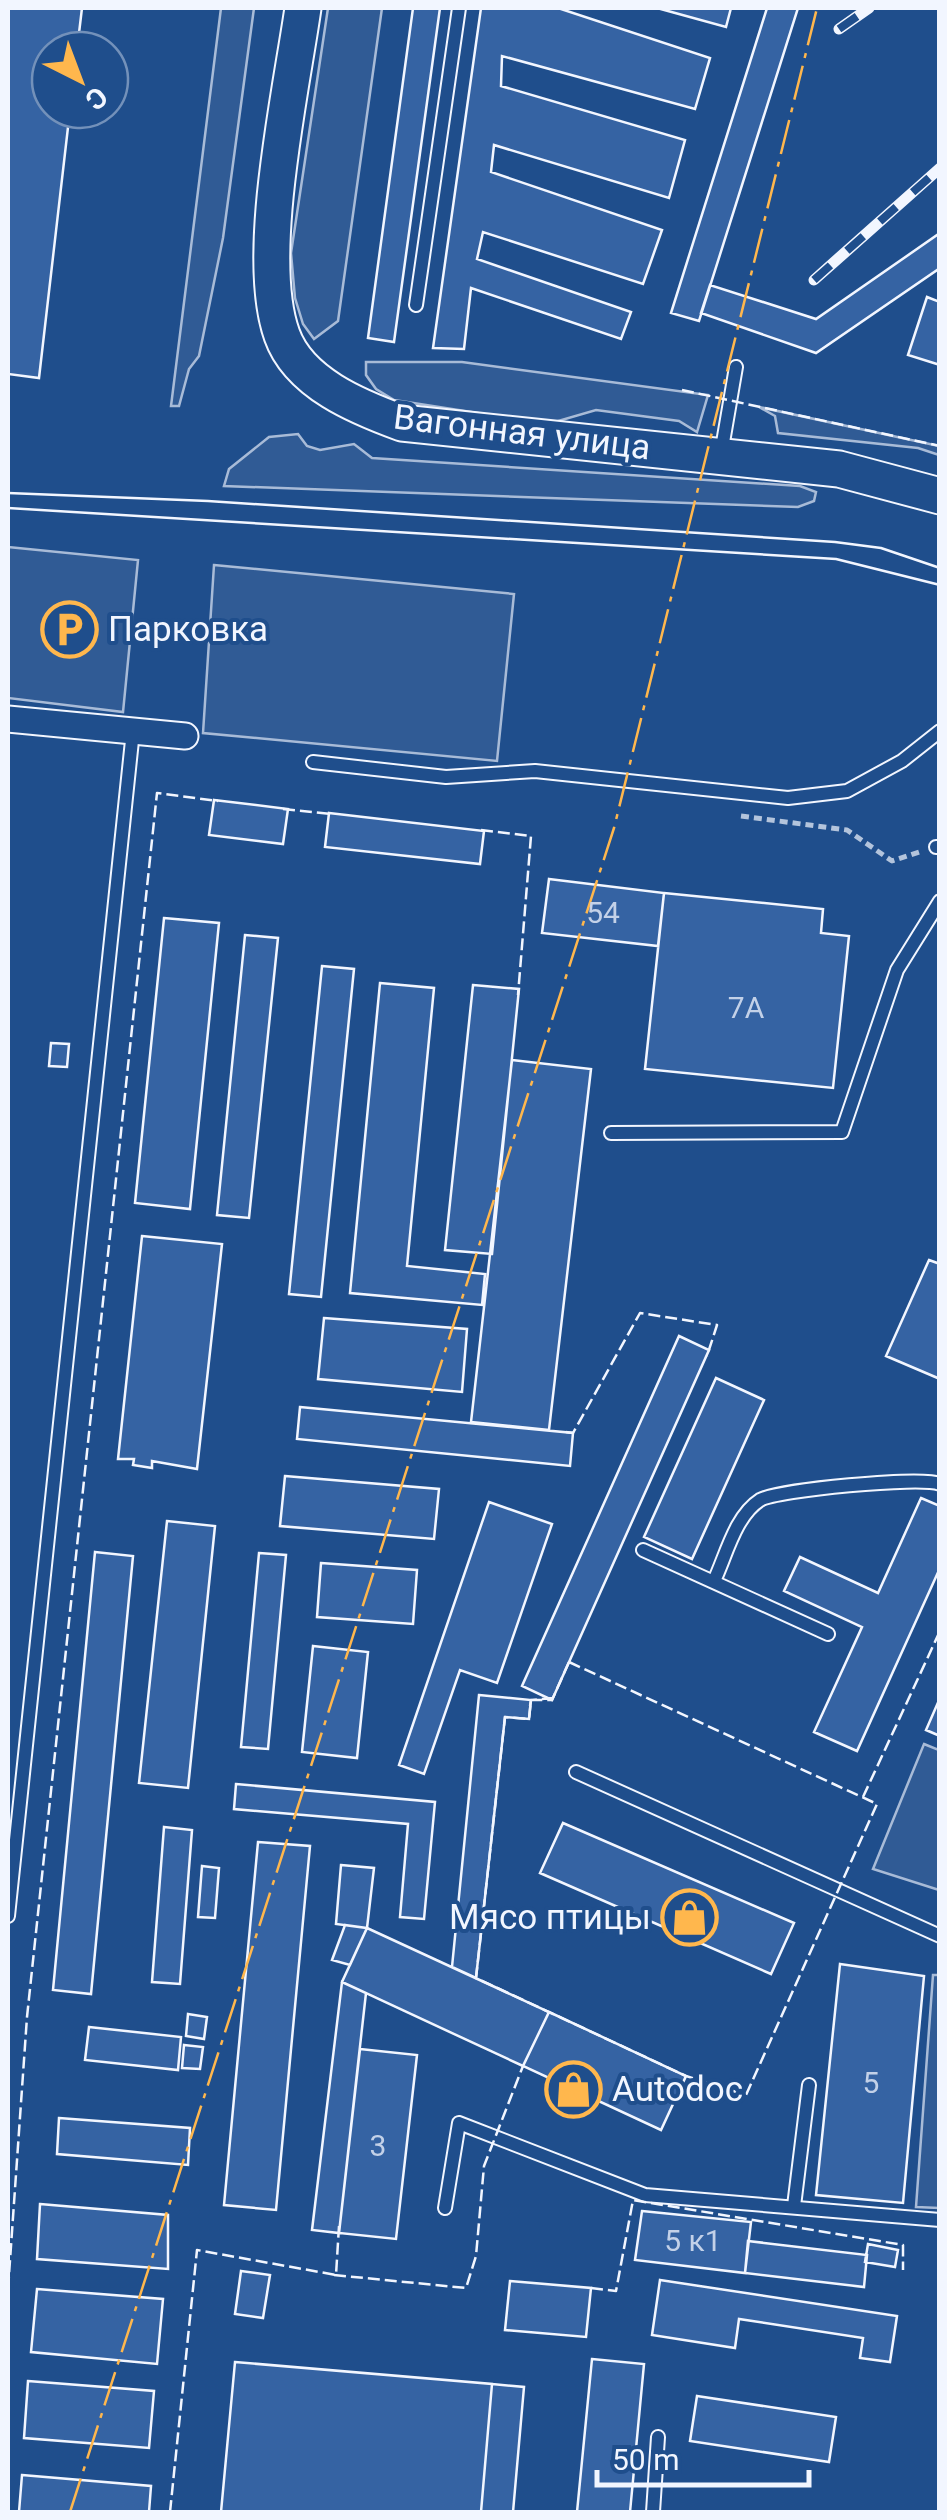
<svg xmlns="http://www.w3.org/2000/svg" width="947" height="2520" font-family="Roboto,sans-serif">
	<style>
		.built { fill: #305b95; stroke: #a8bbd7; stroke-width: 2.5 }
		.building { fill: #3563a3; stroke: #f2f6ff; stroke-width: 2.5 }
		.lines { fill: none; stroke-linecap: round; stroke-linejoin: round }
		.lane-casing { stroke: #f2f6ff; stroke-width: 16 }
		.street-casing { stroke: #f2f6ff; stroke-width: 29 }
		.secondary-casing { stroke: #f2f6ff; stroke-width: 39 }
		.path { stroke: #b3c4dc; stroke-width: 5; stroke-dasharray: 8 5; stroke-linecap: butt }
		.lane { stroke: #1f4e8c; stroke-width: 12 }
		.street { stroke: #1f4e8c; stroke-width: 25 }
		.secondary { stroke: #1f4e8c; stroke-width: 35 }
		.tram { stroke: #f2f6ff; stroke-width: 2.5 }
		.rail-casing { stroke: #f2f6ff; stroke-width: 11 }
		.rail { stroke: #1f4e8c; stroke-width: 8; stroke-dasharray: 22; stroke-linecap: butt }
		.fence { stroke: #f2f6ff; stroke-width: 2.5; stroke-dasharray: 12 5; stroke-linecap: butt }
		.power { stroke: #ffb74d; stroke-width: 2.5; stroke-dasharray: 35 8 5 8; stroke-linecap: butt }
		.labels { text-anchor: middle; stroke-width: 8; stroke-linejoin: round; paint-order: stroke }
		.number-label { font-size: 30px; fill: #c3d1e8 }
		.street-label { font-size: 35px; fill: #f2f6ff; stroke: #1f4e8c }
		.poi-label { font-size: 35px; fill: #f2f6ff; stroke: #1f4e8c; text-anchor: start }
	</style>
	<rect width="100%" height="100%" fill="#1f4e8c"/>
	<path class="built" d="M221 8H254L223 238 199 356 189 369 179 406H171Z
		M328 8H382L338 321 314 339 303 324 295 298 291 253Z
		M366 362H462L708 395 697 432 679 421 596 410 548 424 394 400 376 389 366 375Z
		M759 407 939 446V455L918 448 778 433 775 416Z
		M298 434 307 446 320 450 354 444 372 458 800 486 816 492 814 501 798 507 224 486 229 469 269 437Z
		M8 547 138 560 123 712 8 698Z
		M214 565 514 594 497 761 203 733Z
		M924 1744 939 1750V1890L873 1869Z
		M933 1975H940L939 2208 916 2207Z"/>
	<path class="building" d="M8 8H82L77 50H50V110H70L39 378 8 374Z
		M413 8H440L394 342 368 338Z
		M481 8H558L710 58 695 109 502 56 501 86 685 140 669 198 494 145 491 172 662 230 643 284 483 232 477 259 631 312 621 339 471 288 464 349 433 348Z
		M657 8H731L726 27Z
		M767 8H798L699 321 671 313Z
		M940 233V268L816 353 701 313 710 285 816 319Z
		M927 297 940 302V365L908 355Z
		M214 800 288 809 283 844 209 835Z
		M329 813 484 831 480 864 325 847Z
		M549 879 664 893 658 946 542 933Z
		M664 893 823 909 821 933 849 936 833 1088 645 1069Z
		M164 918 219 923 190 1209 135 1203Z
		M245 935 278 938 249 1218 217 1215Z
		M322 966 354 969 321 1297 289 1294Z
		M380 983 434 988 407 1266 485 1274 482 1305 350 1293Z
		M473 985 519 989 492 1254 445 1250Z
		M51 1043 69 1044 67 1067 49 1066Z
		M512 1060 591 1069 549 1430 471 1422Z
		M142 1236 222 1244 197 1469 152 1461V1468L133 1465 134 1459H118Z
		M929 1260 940 1264V1379L886 1356Z
		M324 1318 467 1329 462 1392 318 1379Z
		M679 1336 709 1350 552 1700 522 1686Z
		M716 1378 764 1400 692 1559 644 1537Z
		M300 1407 573 1433 570 1466 297 1439Z
		M285 1476 439 1489 434 1539 280 1526Z
		M921 1498 940 1506V1568L857 1751 814 1732 862 1627 784 1591 800 1557 878 1593Z
		M489 1502 552 1524 497 1683 460 1670 424 1774 399 1765Z
		M167 1521 215 1526 188 1788 139 1783Z
		M95 1552 133 1556 91 1994 53 1990Z
		M259 1553 286 1555 268 1749 241 1747Z
		M321 1563 417 1570 413 1624 317 1617Z
		M313 1646 368 1652 357 1758 302 1752Z
		M479 1695 531 1700 529 1719 505 1717 476 1978 452 1967Z
		M940 1698V1736L926 1730Z
		M236 1784 435 1802 424 1919 400 1917 408 1824 234 1809Z
		M563 1823 794 1923 771 1974 540 1873Z
		M164 1827 192 1830 180 1984 152 1982Z
		M258 1842 310 1846 276 2210 224 2205Z
		M341 1865 374 1868 367 1928 336 1924Z
		M202 1866 219 1868 215 1918 198 1917Z
		M345 1925 367 1928 350 1965 332 1960Z
		M367 1928 549 2012 523 2066 342 1982Z
		M840 1964 924 1976 903 2203 816 2195Z
		M342 1982 366 1993 339 2233 312 2230Z
		M549 2012 686 2076 661 2130 523 2066Z
		M188 2014 207 2017 204 2039 186 2036Z
		M89 2027 181 2037 178 2070 85 2060Z
		M184 2045 203 2047 200 2069 182 2068Z
		M360 2049 417 2055 396 2239 339 2233Z
		M59 2118 190 2128 188 2165 57 2154Z
		M40 2204 168 2215V2269L37 2259Z
		M642 2211 751 2222 745 2273 635 2260Z
		M748 2241 867 2255 864 2287 745 2273Z
		M868 2244 898 2250 895 2267 865 2262Z
		M241 2271 270 2275 263 2318 235 2314Z
		M660 2280 897 2316 890 2362 860 2358 863 2338 739 2319 735 2348 652 2335Z
		M510 2281 591 2288 586 2337 505 2330Z
		M37 2289 163 2299 157 2364 31 2352Z
		M592 2359 644 2364 630 2512H577Z
		M235 2362 492 2384 481 2512H221Z
		M28 2381 154 2391 149 2448 24 2438Z
		M492 2384 524 2387 513 2512H481Z
		M697 2396 836 2417 829 2462 690 2441Z
		M22 2475 151 2486 149 2512H19Z"/>
	<g class="lines">
		<defs>
			<path id="lane" d="M416 305 459 8
				M721 454 736 367
				M313 762 446 777 535 771 788 798 847 791 902 761 940 731
				M936 847H940
				M611 1133 842 1132 897 970 940 901
				M643 1550 828 1634
				M714 1581C726 1556 735 1516 760 1500 777 1490 921 1476 940 1484
				M576 1772 940 1936
				M8 1916 133 731
				M794 2206 809 2085
				M445 2208 459 2123 645 2195 940 2220
				M653 2512 658 2437"/>
			<path id="street" d="M8 719 185 736"/>
			<path id="secondary" d="M303 8C291 92 254 258 282 335 299 383 358 407 402 423L839 469 940 496"/>
		</defs>
		<use href="#lane" class="lane-casing"/>
		<use href="#street" class="street-casing"/>
		<use href="#secondary" class="secondary-casing"/>
		<path class="path" d="M741 816 847 830 892 861 919 852"/>
		<use href="#lane" class="lane"/>
		<use href="#street" class="street"/>
		<use href="#secondary" class="secondary"/>
		<path class="tram" d="M8 493 208 501 835 542 881 548 940 568
			M8 508 836 559 940 585"/>
		<defs>
			<path id="rail" d="M839 29 869 8
				M814 280 940 168"/>
		</defs>
		<use href="#rail" class="rail-casing"/>
		<use href="#rail" class="rail"/>
		<path class="fence" d="M682 390 940 446
			M283 809 332 814
			M481 830 531 836 518 995
			M566 1432 573 1433 640 1313 717 1325 707 1356
			M569 1662 877 1804 746 2095 686 2076 476 1978 505 1717 529 1719 531 1700H552Z
			M530 1706 531 1700 553 1698
			M863 1797 940 1631
			M334 2275 466 2288 476 2256 484 2166 523 2066
			M591 2288 616 2291 633 2200 903 2245V2270
			M8 2289 27 2017 157 793 218 801
			M170 2512 197 2250 336 2275 339 2226"/>
		<path class="power" d="M70 2512 614 828 817 8"/>
	</g>
	<defs>
		<symbol id="parking-ring" viewBox="-11 -11 22 22"><circle r="9.5" fill="#1f4e8c" stroke="#ffb74d" stroke-width="1.5"/><path d="M-3.5-5.5H1a3.5 3.5 0 0 1 0 7H-1V5.5H-3.5ZM-1-3.4V-.6H.8a1.4 1.4 0 0 0 0-2.8Z" fill="#ffb74d"/></symbol>
		<symbol id="shop-ring" viewBox="-11 -11 22 22"><circle r="9.5" fill="#1f4e8c" stroke="#ffb74d" stroke-width="1.5"/><path d="M-5-2.5h2.3a2.7 3.5 0 0 1 5.4 0H5L5.5 6h-11ZM-1.5-2.5h3a1.5 2.3 0 0 0-3 0Z" fill="#ffb74d"/></symbol>
	</defs>
	<g fill-rule="evenodd">
		<use href="#parking-ring" x="38" y="598" width="63" height="63"/>
		<use href="#shop-ring" x="658" y="1886" width="63" height="63"/>
		<use href="#shop-ring" x="542" y="2058" width="63" height="63"/>
	</g>
	<g class="labels">
		<g class="number-label">
			<text x="603" y="923">54</text>
			<text x="746" y="1018">7А</text>
			<text x="871" y="2093">5</text>
			<text x="378" y="2156">3</text>
			<text x="693" y="2251">5 к1</text>
		</g>
		<g class="street-label">
			<text transform="translate(522 432) rotate(7)" y="12">Вагонная улица</text>
		</g>
		<g class="poi-label">
			<text x="108" y="641">Парковка</text>
			<text x="651" y="1929" text-anchor="end">Мясо птицы</text>
			<text x="612" y="2101">Autodoc</text>
		</g>
	</g>
	<rect width="947" height="2520" fill="none" stroke="#f2f6ff" stroke-width="20"/>
	<g transform="translate(80 80) rotate(138)"><circle r="48" fill="#1f4e8c" stroke="#7391ba" stroke-width="2.5"/>
	<path d="M0-8L18 38L0 25L-18 38Z" fill="#ffb74d"/>
	<text y="-15" font-size="28" font-weight="bold" text-anchor="middle" fill="#f2f6ff">С</text>
	</g>
	<path d="M597 2470v15h212v-15" fill="none" stroke="#f2f6ff" stroke-width="5"/>
	<text x="612" y="2470" font-size="30" fill="#f2f6ff" stroke="#1f4e8c" stroke-width="8" paint-order="stroke">50 m</text>
</svg>
